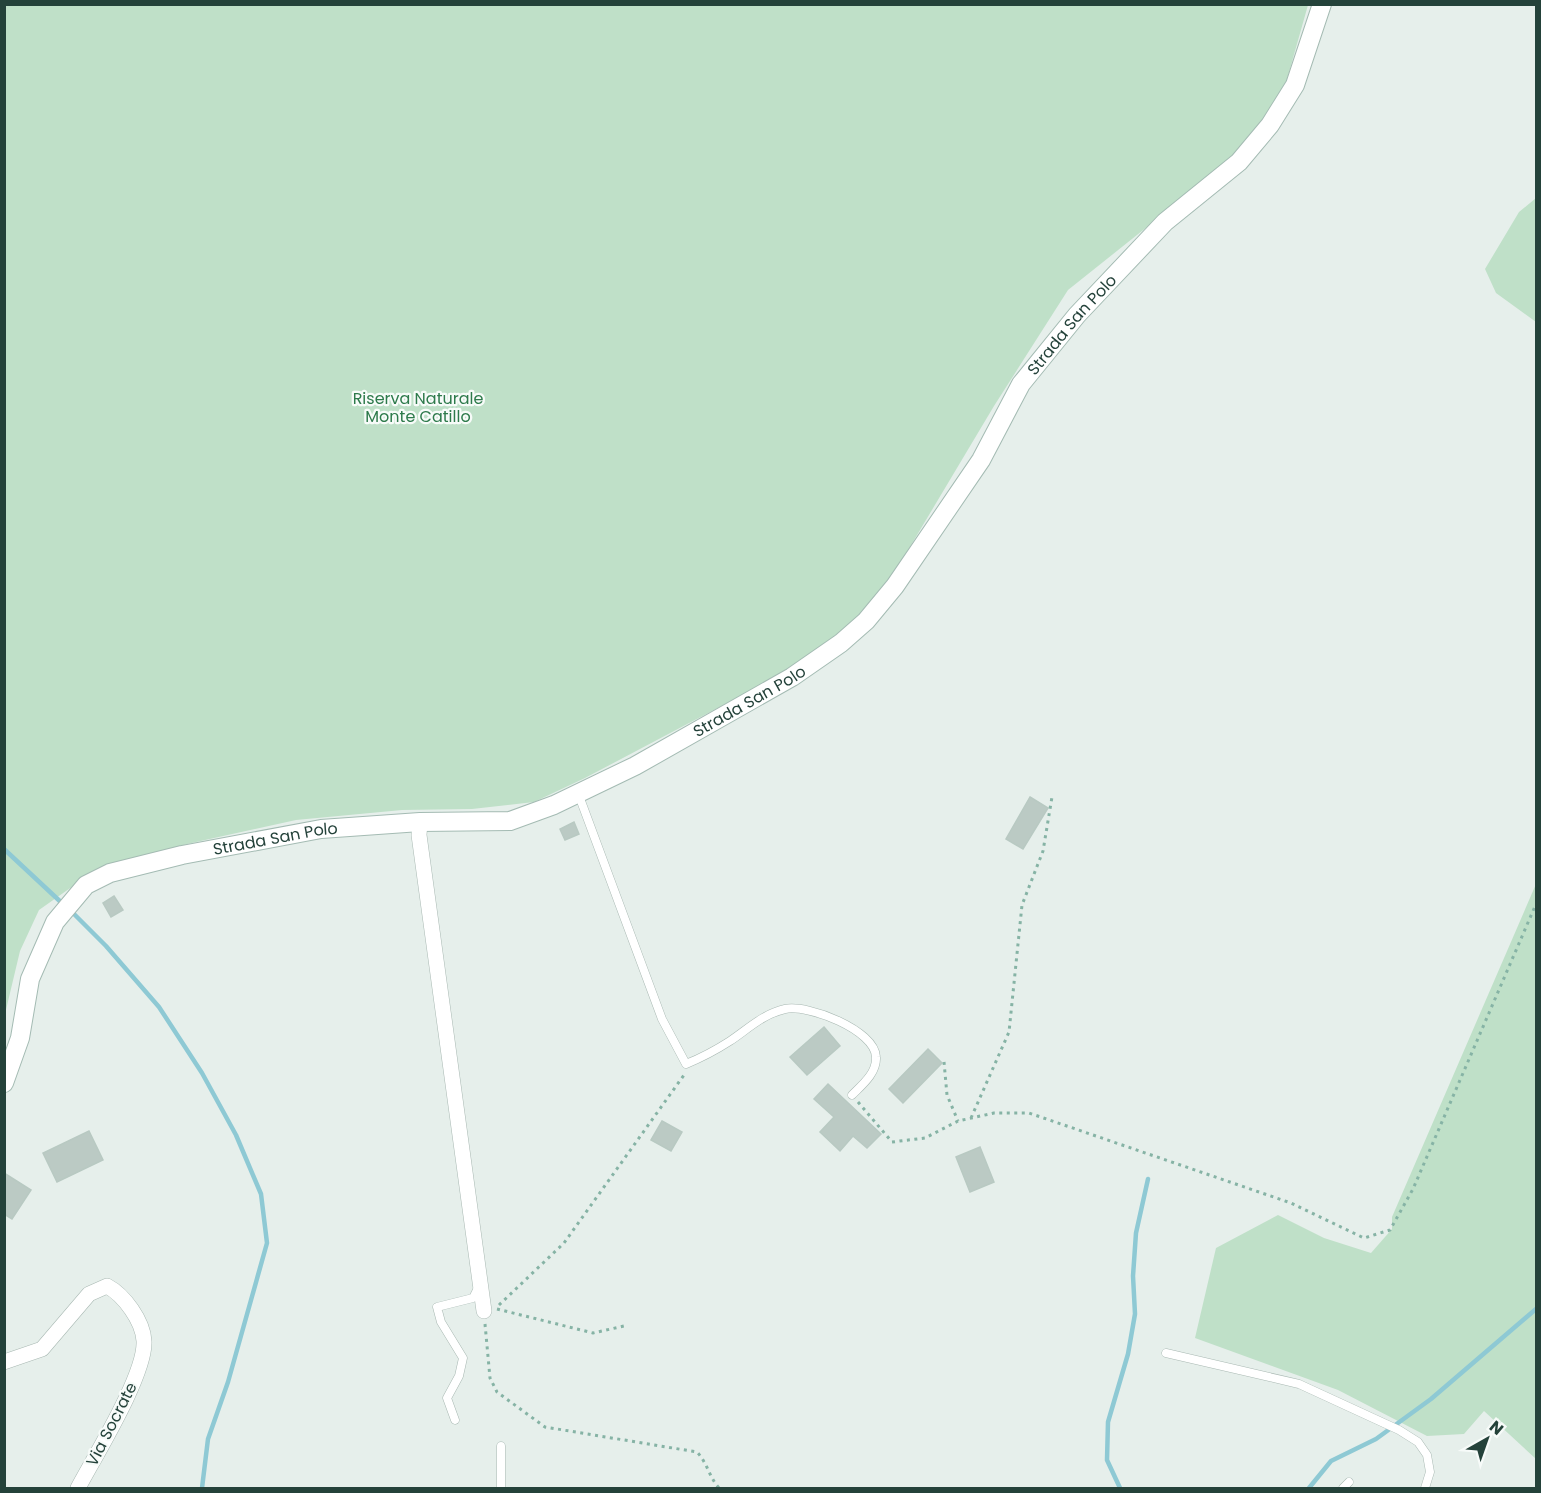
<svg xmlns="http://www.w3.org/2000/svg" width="1541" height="1493" font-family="Poppins,sans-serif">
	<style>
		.green { fill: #bfe0c8 }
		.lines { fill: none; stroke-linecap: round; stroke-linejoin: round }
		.stream { stroke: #8ec9d4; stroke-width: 4.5 }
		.building { fill: #bbcac4; stroke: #b8c9c2; stroke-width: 1.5 }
		.lane-casing { stroke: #a8b8b2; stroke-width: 9 }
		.street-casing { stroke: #a8b8b2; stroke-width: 16 }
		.secondary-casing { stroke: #a4bbb3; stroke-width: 20 }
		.path { stroke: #86b3a5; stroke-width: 3; stroke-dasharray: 3 4.5; stroke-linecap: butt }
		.lane { stroke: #fff; stroke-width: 8 }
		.street { stroke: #fff; stroke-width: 15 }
		.secondary { stroke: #fff; stroke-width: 18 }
		.labels { text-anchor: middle; stroke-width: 4.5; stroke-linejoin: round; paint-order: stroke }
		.street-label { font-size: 16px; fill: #24423a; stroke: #f7fbf9 }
		.park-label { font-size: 16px; fill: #2d7a4b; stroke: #f7fbf9 }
	</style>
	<rect width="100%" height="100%" fill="#e6efeb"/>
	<path class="green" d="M5 5H1308L1282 97 1236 156 1068 290 994 406 886 587 842 633 786 672 585 778 534 802 472 809 402 810 296 820 187 844 93 872 39 910 20 951 5 1014Z
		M1536 198V322L1496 293 1485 269 1519 212Z
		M1536 884V1459L1484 1411 1464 1434 1427 1436 1338 1390 1195 1338 1216 1248 1278 1215 1324 1238 1371 1253 1392 1229V1217Z"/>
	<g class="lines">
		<path class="stream" d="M4 849 64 905
			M70 910 106 946 159 1007 202 1073 236 1135 261 1194 267 1243 228 1382 208 1439 202 1488
			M1120 1488 1107 1460 1108 1422 1128 1354 1135 1314 1133 1276 1136 1233 1148 1179
			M1309 1488 1331 1461 1376 1439 1431 1399 1536 1309"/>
	</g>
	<path class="building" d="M1030 797 1048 808 1023 849 1006 839Z
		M574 822 579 834 565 840 560 829Z
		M114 896 123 910 111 917 103 903Z
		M824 1027 840 1046 807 1075 790 1057Z
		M928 1049 942 1063 903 1103 889 1089Z
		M828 1084 881 1134 867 1148 853 1136 840 1151 820 1132 834 1117 814 1099Z
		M662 1121 682 1132 671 1151 651 1140Z
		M89 1131 103 1160 57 1182 43 1153Z
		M980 1147 994 1182 970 1192 956 1157Z
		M4 1173 31 1190 12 1219 4 1214Z"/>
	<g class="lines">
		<defs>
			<path id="lane" d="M578 793 662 1019 686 1064C701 1058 716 1050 730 1041 748 1029 763 1014 785 1009 808 1004 875 1030 876 1057 877 1073 862 1085 852 1095
				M1166 1353 1299 1384 1399 1430 1418 1442 1427 1455 1430 1472 1425 1488
				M455 1420 447 1398 459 1376 463 1358 441 1322 437 1307 473 1298 479 1286
				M501 1488V1446
				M1343 1488 1349 1482"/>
			<path id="street" d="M420 822 419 835 484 1311
				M4 1362 42 1349 89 1294 107 1286C124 1295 143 1321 144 1341 146 1374 95 1456 78 1488"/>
			<g id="secondary">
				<path id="s1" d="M4 1083 20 1038 30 979 55 922 86 885 110 873 182 855 321 829 420 822 510 821 554 805 635 766 792 677 841 643 866 621 895 586 981 460 1021 384 1077 315 1165 222 1239 162 1270 125 1295 85 1322 4"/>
			</g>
		</defs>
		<use href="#lane" class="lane-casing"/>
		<use href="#street" class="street-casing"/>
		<use href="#secondary" class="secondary-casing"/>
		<path class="path" d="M944 1062 947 1095 958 1121
			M858 1102 892 1142 925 1138 958 1121 994 1113H1029L1291 1203 1364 1238 1390 1230 1413 1189 1536 904
			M971 1118 1009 1032 1022 905 1043 851 1052 797
			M499 1305 564 1243 684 1075
			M497 1309 593 1333 624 1326
			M485 1324 490 1378 497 1392 545 1427 697 1452C708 1464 709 1477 719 1488"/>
		<use href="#lane" class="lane"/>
		<use href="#street" class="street"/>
		<use href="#secondary" class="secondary"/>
	</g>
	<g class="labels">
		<g class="street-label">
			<text dy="6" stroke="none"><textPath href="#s1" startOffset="1422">Strada San Polo</textPath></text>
			<text dy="6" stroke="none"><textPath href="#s1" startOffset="918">Strada San Polo</textPath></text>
			<text dy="6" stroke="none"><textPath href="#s1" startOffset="414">Strada San Polo</textPath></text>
			<text transform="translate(111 1424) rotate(-63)" y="6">Via Socrate</text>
		</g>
		<g class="park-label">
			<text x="418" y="404">Riserva Naturale<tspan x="418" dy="18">Monte Catillo</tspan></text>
		</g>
	</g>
	<rect width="1541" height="1493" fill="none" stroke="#24423a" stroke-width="12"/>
	<g transform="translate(1487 1439) rotate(40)" stroke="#f7fbf9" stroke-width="4.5" paint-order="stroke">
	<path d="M0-4.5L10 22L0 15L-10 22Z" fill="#24423a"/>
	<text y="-9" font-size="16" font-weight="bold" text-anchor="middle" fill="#24423a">N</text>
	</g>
</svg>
